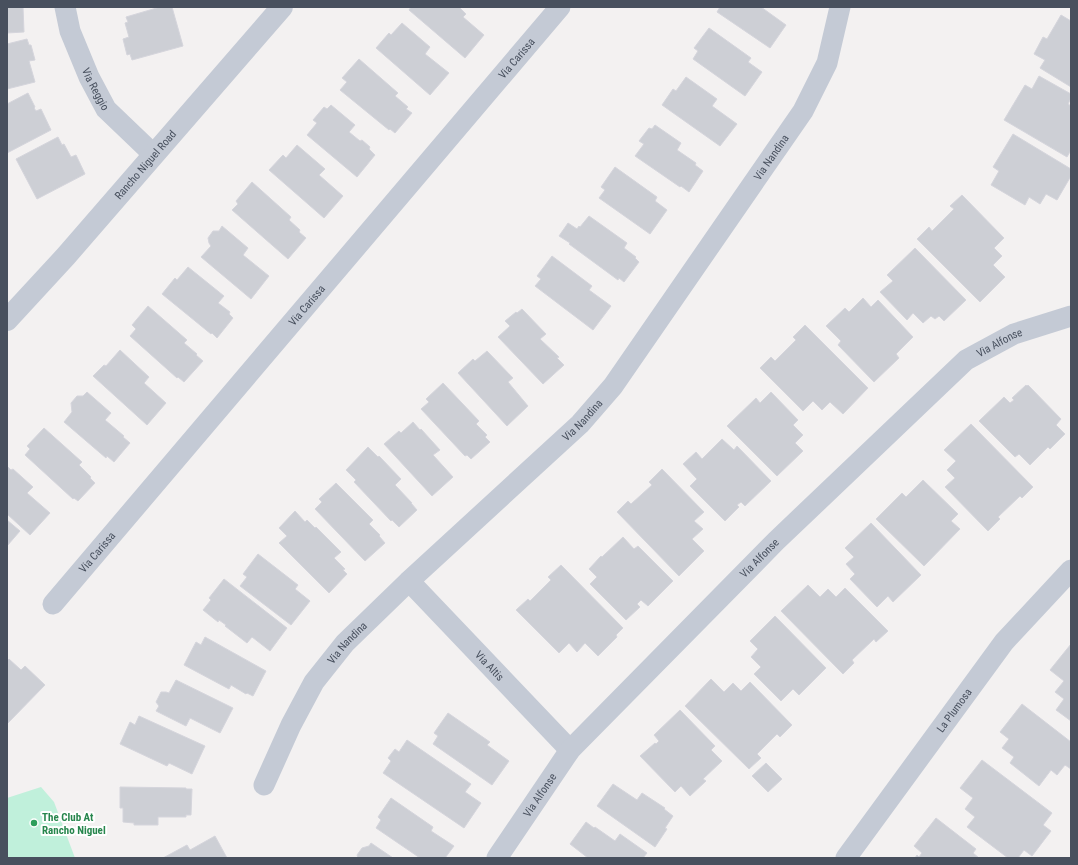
<svg xmlns="http://www.w3.org/2000/svg" width="1078" height="865" font-family="'Roboto Condensed',sans-serif">
	<style>
		.green { fill: #c0f0db }
		.building { fill: #cdcfd5; stroke: #d5d5dc }
		.lines { fill: none; stroke-linecap: round; stroke-linejoin: round }
		.minor { stroke: #c4cad5; stroke-width: 21 }
		.tertiary { stroke: #c4cad5; stroke-width: 22 }
		.leisure-dot { fill: #2e9e5b; stroke: #fff; stroke-width: 1.5 }
		.labels { text-anchor: middle; stroke-width: 4; stroke-linejoin: round; paint-order: stroke }
		.street-label { font-size: 11px; fill: #48505e; stroke: #fff }
		.leisure-label { font-size: 11px; font-weight: bold; fill: #27864d; stroke: #fff; text-anchor: start }
	</style>
	<rect width="100%" height="100%" fill="#f3f1f1"/>
	<path class="green" d="M41 787 54 802 75 858H7V798Z"/>
	<path class="building" d="M7 7H23L24 32 7 33Z
		M160 7H172L183 46 132 60 130 54 127 55 123 39 129 37 125 23 128 22 126 17Z
		M411 7H459L466 14 463 17 484 35 465 58 409 10Z
		M720 7H761L786 25 770 48 717 12Z
		M1061 15 1071 21V87L1040 68 1045 60 1034 54 1043 37 1047 39Z
		M402 23 430 47 425 54 449 73 430 95 376 48 389 33 391 35Z
		M709 28 751 58 748 62 762 72 745 96 693 59 698 51 694 48Z
		M27 39 29 45H31L35 60 29 61 35 82 7 89V44Z
		M359 59 398 93 395 96 408 107 406 109 412 113 395 133 390 129 389 130 340 90 347 82 342 78Z
		M1039 76 1071 94V98L1068 104 1071 106V150L1067 157 1004 120 1025 85 1032 89Z
		M686 77 717 99 712 106 737 124 720 146 662 105 673 89 676 91Z
		M28 93 35 107 34 108 36 111 41 109 51 130 7 153V104Z
		M331 105 355 125 349 132 360 141 362 140 370 147 369 149 375 155 357 177 307 135 317 123 313 120 324 107 327 109Z
		M655 125 681 143 677 150 696 163 695 165 703 171 689 192 681 186 680 187 635 156 644 144 639 141 649 128 652 129Z
		M1013 134 1071 169V176L1057 200 1046 194 1040 204 1029 197 1025 205 991 185 999 171 993 167Z
		M58 137 62 145 64 144 71 157 76 155 85 174 37 199 16 159Z
		M297 145 325 169 319 175 343 196 324 218 269 170 283 155 286 158Z
		M615 167 657 197 655 201 667 210 650 234 599 198 605 190 601 187Z
		M252 182 291 217 289 220 300 230 299 232 306 238 288 259 232 210 238 204 236 201Z
		M962 195 1004 238 994 248 1002 256 993 265 1005 277 980 302 917 239 929 227 932 231 954 209 950 206Z
		M589 216 627 243 624 248 636 257 635 258 639 262 624 282 619 278 618 280 569 244 570 243 559 236 568 223 577 229 579 226 580 227Z
		M222 226 248 248 243 255 269 276 251 299 201 257 211 246 209 243 208 238 213 231H219Z
		M915 248 966 300 944 321 939 316 935 319 931 316 923 323 913 313 907 320 880 292 893 281 887 275Z
		M552 256 592 286 589 290 611 306 593 330 535 286 541 279 537 276Z
		M188 267 224 296 218 303 230 312 229 314 233 318 217 338 212 333 211 334 162 294 175 278 177 280Z
		M863 298 871 307 878 300 913 337 896 354 899 358 874 382 838 345 841 341 826 326 845 308 849 312Z
		M148 306 187 340 184 343 197 354 196 355 203 361 184 382 178 377 177 378 130 336 136 329 132 325Z
		M522 309 546 334 540 339 559 357 557 358 564 365 543 384 498 337 510 326 505 321 516 312 517 313Z
		M805 325 868 388 843 414 830 402 822 410 813 401 803 411 760 368 771 357 775 361 796 340 793 337Z
		M120 350 149 377 144 383 166 403 147 425 93 376 104 365 106 366Z
		M487 351 513 378 508 382 528 406 507 426 458 373 473 359 475 361Z
		M443 383 479 421 476 424 487 435 485 437 490 442 471 459 467 455 465 456 421 409 429 402 426 399Z
		M1026 385 1027 386 1028 385 1061 419 1056 425 1065 434 1050 449 1048 447 1030 465 1019 454 1015 457 979 421 1004 397 1010 403 1014 400 1012 398Z
		M87 392 111 413 105 420 124 436 123 437 130 443 114 462 107 456 106 458 64 422 72 412 71 403 77 396H83Z
		M771 392 798 420 793 425 803 435 795 443 803 451 777 476 727 426 756 398 760 403Z
		M413 422 420 430 421 429 440 450 433 455 453 477 432 496 384 444 399 431 401 433Z
		M971 424 1033 487 1022 498 1020 496 998 517 1000 519 988 531 945 487 955 478 947 470 956 461 944 450Z
		M44 428 82 462 79 465 91 477 90 478 95 483 78 501 74 498 73 499 25 455 30 449 27 446Z
		M722 439 734 450 737 446 771 481 745 506 741 502 737 505 739 507 725 521 690 486 697 479 683 464 696 452 702 459Z
		M368 447 378 457 379 456 401 479 395 485 412 503H411L417 510 399 527 392 520 391 521 354 482 356 480 346 470Z
		M7 466 11 470 13 469 33 487 27 493 50 513 30 535 7 514Z
		M662 469 704 512 694 521 703 529 692 539 704 551 679 576 617 512 628 501 631 504 652 485 649 482Z
		M923 480 958 514 951 521 960 529 924 566 876 519 902 493 906 497Z
		M336 483 373 520 369 524 380 535 379 536 385 543 365 561 315 509 322 502 319 499Z
		M295 511 305 522 307 520 315 528 316 527 341 552 334 558 345 569 343 570 347 574 329 593 279 543 287 536 279 528Z
		M7 520 20 531 7 546Z
		M871 523 921 575 893 602 888 596 877 607 850 579 855 574 846 564 854 557 845 548Z
		M623 537 634 549 638 546 673 581 648 606 641 600 637 604 640 607 626 620 590 584 597 577 589 569 601 556 602 557Z
		M258 554 298 585 295 589 310 601 291 625 240 586 247 577 243 574Z
		M561 565 623 628 616 635 617 637 598 656 585 643 577 652 569 643 559 653 516 610 528 599 530 601 551 580 548 577Z
		M224 579 287 628 270 651 252 637 247 643 225 626 226 625 219 620 218 622 203 610 211 600 209 598Z
		M808 585 820 597 828 589 836 597 845 588 888 631 876 642 874 639 852 660 854 663 843 674 781 611Z
		M775 616 826 668 799 695 793 689 781 701 754 674 761 667 751 657 758 649 750 641Z
		M205 637 266 671 253 696 247 693 246 694 231 685 229 689 184 665 196 642 201 645Z
		M1071 644V721L1056 710 1064 699 1055 692 1064 681 1050 670Z
		M9 659 21 670 25 666 45 685 7 724V661Z
		M711 679 724 692 733 683 741 691 750 682 792 725 780 737 777 734 757 754 761 758 749 769 685 706Z
		M176 680 233 708 220 733 190 718 186 726 156 711 159 706 156 702 161 692H166L169 693Z
		M1022 704 1071 742V769L1065 765 1057 775 1051 770 1039 786 1010 763 1014 757 1002 748 1009 739 1000 732Z
		M680 710 715 746 711 750 722 761 703 779 706 781 690 796 681 786 675 792 640 756 655 743 656 744 659 741 654 735Z
		M448 713 490 742 487 745 509 761 492 785 433 744 438 736 434 733Z
		M139 716 205 746 192 774 169 763 167 766 120 744 130 722 135 725Z
		M407 740 471 784 465 792 481 803 464 828 383 773 391 761 388 758 395 749 399 752Z
		M982 760 1052 813 1043 825 1051 831 1032 856 1024 850 1018 858H1008L967 827 975 817 965 809 973 798 960 788Z
		M766 763 782 779 768 792 752 776Z
		M613 784 637 800 642 793 665 808 664 809 673 816 665 828 667 829 655 847 597 806Z
		M120 787 186 788V789H192L191 815H186V817H158V825H134V823L123 822V808H120Z
		M391 798 433 827 431 831 454 846 445 858H420L376 828 381 820 378 817Z
		M936 818 976 849 973 853 979 858H915L917 855 919 857 922 853 914 846Z
		M586 822 594 828 595 827 615 841 620 834 647 853 643 858H588L570 844Z
		M215 836 227 858H163L187 845 190 850Z
		M371 843 393 858H358L357 855 362 848 369 846Z"/>
	<g class="lines">
		<g class="minor">
			<path id="s1" d="M65 7 70 31 89 77 106 109 153 154"/>
			<path id="s2" d="M409 581 570 750"/>
			<path id="s3" d="M53 604 560 7"/>
			<path id="s4" d="M264 785 291 725 314 682 345 643 409 581 580 424 613 386 803 111 827 63 840 7"/>
			<path id="s5" d="M497 858 570 750 776 541 966 360 1014 334 1071 316"/>
			<path id="s6" d="M846 858 1004 642 1071 570"/>
		</g>
		<path class="tertiary" id="s7" d="M7 320 66 256 282 7"/>
	</g>
	<circle class="leisure-dot" cx="34" cy="823" r="4"/>
	<g class="labels">
		<g class="street-label">
			<text dy="4" stroke="none"><textPath href="#s3" startOffset="716">Via Carissa</textPath></text>
			<text dy="4" stroke="none"><textPath href="#s1" startOffset="88">Via Reggio</textPath></text>
			<text dy="4" stroke="none"><textPath href="#s4" startOffset="814">Via Nandina</textPath></text>
			<text dy="4" stroke="none"><textPath href="#s7" startOffset="208">Rancho Niguel Road</textPath></text>
			<text dy="4" stroke="none"><textPath href="#s3" startOffset="392">Via Carissa</textPath></text>
			<text dy="4" stroke="none"><textPath href="#s5" startOffset="724">Via Alfonse</textPath></text>
			<text dy="4" stroke="none"><textPath href="#s4" startOffset="490">Via Nandina</textPath></text>
			<text dy="4" stroke="none"><textPath href="#s3" startOffset="68">Via Carissa</textPath></text>
			<text dy="4" stroke="none"><textPath href="#s5" startOffset="400">Via Alfonse</textPath></text>
			<text dy="4" stroke="none"><textPath href="#s4" startOffset="166">Via Nandina</textPath></text>
			<text dy="4" stroke="none"><textPath href="#s2" startOffset="117">Via Altis</textPath></text>
			<text dy="4" stroke="none"><textPath href="#s6" startOffset="183">La Plumosa</textPath></text>
			<text dy="4" stroke="none"><textPath href="#s5" startOffset="76">Via Alfonse</textPath></text>
		</g>
		<g class="leisure-label">
			<text x="42" y="821">The Club At<tspan x="42" dy="13">Rancho Niguel</tspan></text>
		</g>
	</g>
	<rect width="1078" height="865" fill="none" stroke="#48505e" stroke-width="16"/>
</svg>
